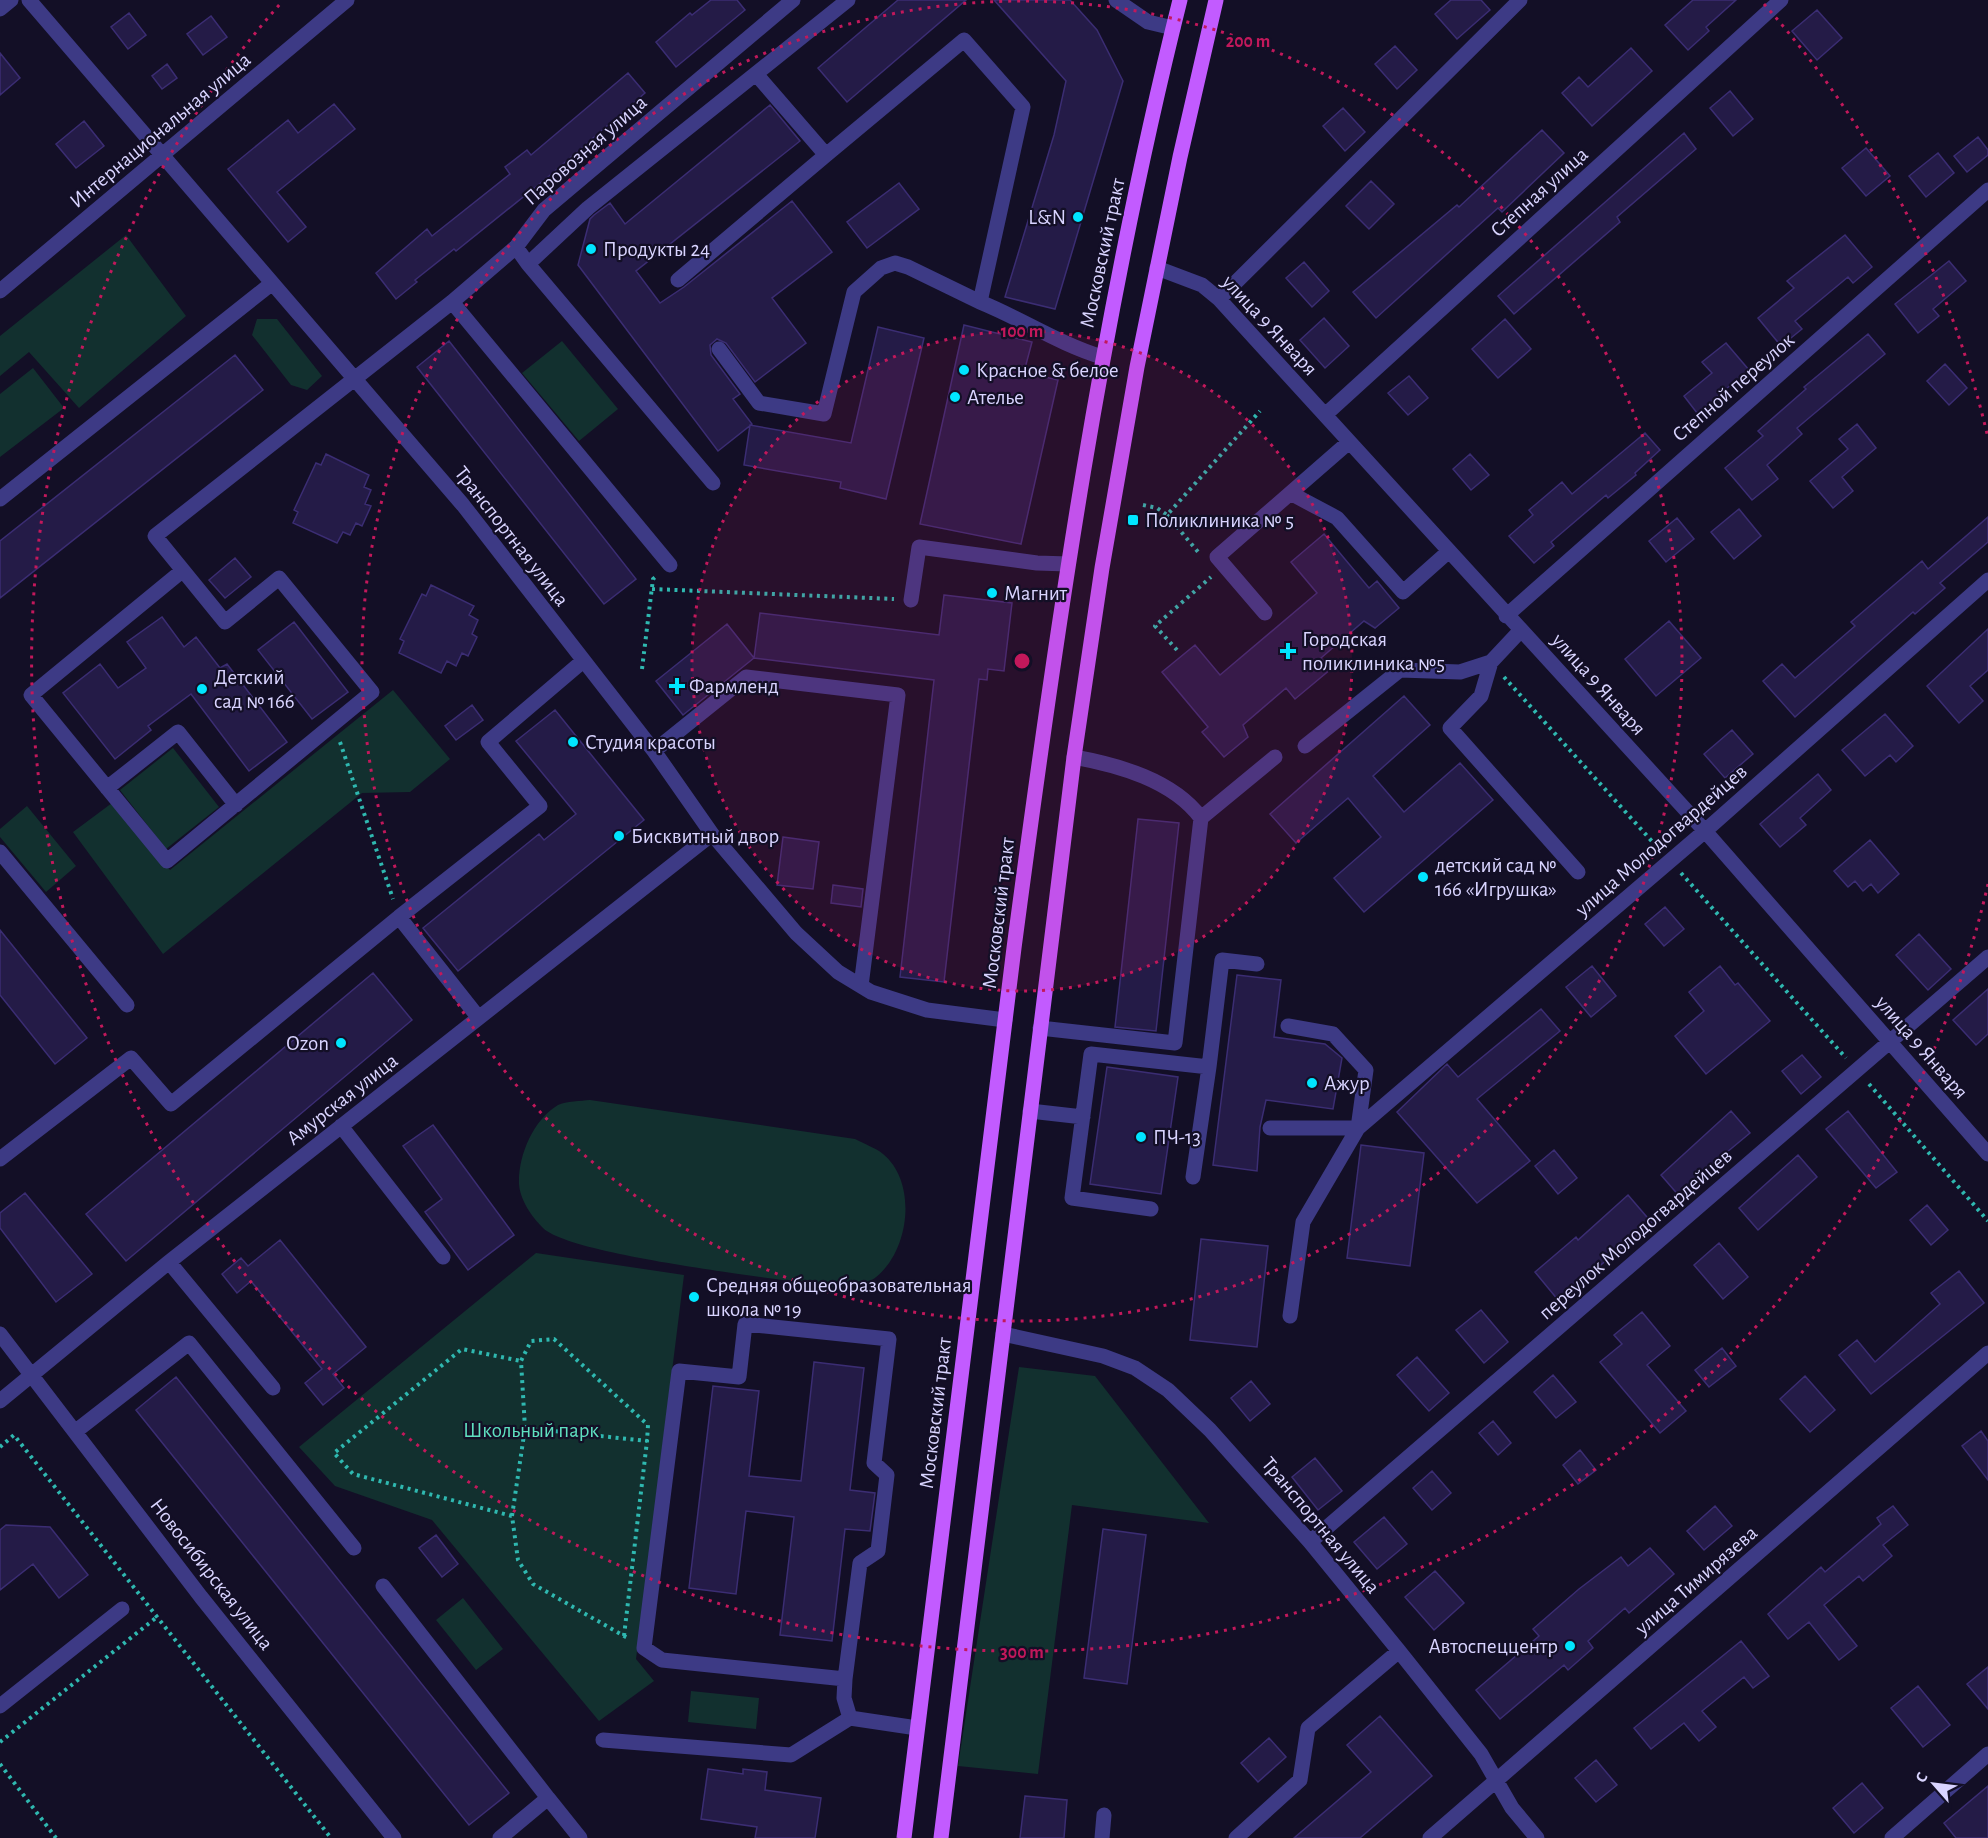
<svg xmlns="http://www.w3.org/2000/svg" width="1988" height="1838" font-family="'Alegreya Sans',sans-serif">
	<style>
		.green { fill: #12302f }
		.building { fill: #241b47; stroke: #3b2d73; stroke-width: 1.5 }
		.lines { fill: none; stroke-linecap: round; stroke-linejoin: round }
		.path { stroke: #2fb8b0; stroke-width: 4; stroke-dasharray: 3 4.5; stroke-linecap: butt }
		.minor { stroke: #3d3a85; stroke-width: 15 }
		.major { stroke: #c25bff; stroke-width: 15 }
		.ring { fill: none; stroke: #c2185b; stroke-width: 3; stroke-dasharray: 3 6 }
		.poi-dot { fill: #00e5ff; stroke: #130f26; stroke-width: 2 }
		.labels { text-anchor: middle; stroke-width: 4.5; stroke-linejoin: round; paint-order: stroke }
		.street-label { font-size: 21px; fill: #d9d4ff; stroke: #130f26 }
		.poi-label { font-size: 21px; fill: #d9d4ff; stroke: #130f26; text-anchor: start }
		.park-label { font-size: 21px; fill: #5fe0c0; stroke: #130f26 }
		.centre { fill: #c2185b; stroke: #130f26; stroke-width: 3 }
		.ring-label { font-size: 18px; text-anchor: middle; font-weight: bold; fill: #c2185b; stroke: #130f26; stroke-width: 4.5; stroke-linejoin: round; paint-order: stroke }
	</style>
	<rect width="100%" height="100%" fill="#130f26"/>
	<path class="green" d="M126 235 186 316 79 408 29 352 0 376V336Z
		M257 319H277L322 376 307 390 291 385 252 335Z
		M562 341 618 409 579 441 522 373Z
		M33 368 64 408 0 457V394Z
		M393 690 450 759 410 792 362 793 163 954 73 832 112 803 170 870Z
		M173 748 219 807 166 849 120 790Z
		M27 806 76 866 46 892 0 837V829Z
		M590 1100 855 1139C864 1144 876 1148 883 1154 921 1185 908 1264 865 1284 857 1288 842 1286 833 1287 782 1279 572 1256 543 1228 532 1217 520 1200 519 1184 518 1156 533 1120 558 1105 566 1101 581 1101 590 1100Z
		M536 1253 684 1275 636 1659 654 1681 599 1721 432 1520 335 1486 299 1447Z
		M1019 1367 1095 1376 1209 1523 1072 1505 1038 1774 958 1766Z
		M463 1598 503 1649 476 1670 436 1620Z
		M691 1691 759 1698 756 1729 688 1722Z"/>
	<path class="building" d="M711 0H737L745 10 676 67 656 42 690 13 692 15Z
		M898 0H966L847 102 818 68Z
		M994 0H1070L1097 30 1123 81 1055 309 1005 297 1054 135 1066 81Z
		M1451 0H1481L1490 10 1457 39 1435 14Z
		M1693 0H1736L1706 27 1709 31 1688 50 1665 25Z
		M1817 10 1842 38 1817 60 1792 31Z
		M129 13 146 35 128 49 111 27Z
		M211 16 227 37 203 55 187 34Z
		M1395 46 1417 70 1397 89 1375 64Z
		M1631 48 1652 71 1592 126 1562 93 1579 77 1588 87Z
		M0 53 20 78 0 95Z
		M167 64 177 78 162 89 152 76Z
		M628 73 645 93 548 177 456 251 454 249 415 280 417 282 396 299 376 273 427 229 432 236 510 174 505 167 527 150 531 155Z
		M1730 91 1753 119 1733 136 1710 108Z
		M334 104 355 129 277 192 306 227 288 242 228 169 288 120 298 133Z
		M770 105 800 141 636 271 660 303 684 287 792 201 832 252 772 298 806 343 755 382 726 343 717 339 710 345 711 355 740 394 733 399 752 424 718 451 578 265 590 219 594 215 610 203 625 224Z
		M1343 108 1365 132 1345 151 1323 126Z
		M84 121 104 146 76 168 56 144Z
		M1542 130 1564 153 1502 212 1498 208 1376 318 1353 292 1457 205 1459 207Z
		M1684 133 1696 149 1617 217 1620 222 1514 314 1498 296Z
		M1978 137 1988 150V155L1967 172 1954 156Z
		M1866 148 1890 176 1866 196 1842 168Z
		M1938 153 1954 173 1926 197 1909 176Z
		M1371 181 1394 204 1369 229 1346 206Z
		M899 183 919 209 867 248 847 222Z
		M1845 235 1872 267 1853 283 1848 277 1795 321 1802 329 1781 346 1758 318 1794 288 1787 281Z
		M1949 261 1966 281 1933 309 1939 316 1918 333 1895 304Z
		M1304 262 1329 291 1312 307 1286 278Z
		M1324 318 1349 346 1325 368 1300 340Z
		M1505 319 1531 349 1498 378 1472 349Z
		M964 325 1032 342 1024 372 1058 380 1021 544 920 524Z
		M878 327 924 338 886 499 840 488 841 482 744 465 750 425 851 443Z
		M1868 334 1885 354 1797 428 1802 434 1767 465 1778 479 1752 500 1725 468 1763 436 1758 431 1806 389 1804 387Z
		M449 341 636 579 604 604 417 367Z
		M1726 343 1749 370 1697 413 1684 396 1712 373 1702 362Z
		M235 355 263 390 0 598V541Z
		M1945 364 1967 388 1949 405 1927 381Z
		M1409 376 1428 398 1408 415 1388 393Z
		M1857 424 1876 448 1842 477 1853 491 1833 508 1810 481 1848 449 1839 439Z
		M1645 433 1660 450 1635 473 1636 475 1608 498 1606 495 1551 542 1554 546 1534 563 1509 536 1533 515 1529 510 1562 482 1572 494Z
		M326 454 369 475 364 487 371 490 365 504 371 506 362 526 356 523 350 535 343 532 337 543 293 523 298 512 294 510 316 463 321 465Z
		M1470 454 1489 475 1471 490 1453 469Z
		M1739 509 1761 536 1734 559 1711 532Z
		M1988 517V542L1940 583 1945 588 1915 614 1913 612 1795 717 1763 681 1782 664 1795 678 1855 626 1851 622 1922 561 1928 569Z
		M1677 518 1694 539 1666 562 1649 541Z
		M1324 534 1369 588 1377 581 1399 608 1375 628 1364 621 1321 658 1331 669 1295 699 1286 688 1243 725 1248 737 1224 757 1202 732 1208 727 1162 672 1195 645 1220 675 1317 593 1291 562Z
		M235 558 251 577 225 598 209 580Z
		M431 585 474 606 469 615 478 620 472 634 477 637 468 656 462 653 456 666 447 661 441 673 399 653 404 641 400 639 422 594 426 596Z
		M944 595 1012 603 1004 671 988 669 987 680 979 679 944 982 900 977 934 680 754 658 760 613 939 635Z
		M162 617 184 647 196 637 220 668 227 664 287 742 249 771 191 694 148 726 151 730 115 759 63 693 100 664 118 688 146 668 127 642Z
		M1669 621 1701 658 1656 696 1625 659Z
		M294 622 348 692 312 719 258 650Z
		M727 624 754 658 683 715 656 681Z
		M1988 629V670L1970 686 1983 701 1959 723 1927 686Z
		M1404 696 1430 725 1373 776 1404 812 1460 763 1493 800 1364 912 1334 878 1381 837 1348 798 1296 843 1270 814Z
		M472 705 483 720 456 740 445 726Z
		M555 710 644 820 458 971 423 928 539 834 544 840 576 814 516 741Z
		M1885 714 1913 746 1896 762 1890 755 1865 776 1842 750Z
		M1732 730 1753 754 1725 778 1704 754Z
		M1818 774 1831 790 1800 818 1806 825 1780 847 1760 824Z
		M1138 819 1179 823 1156 1031 1115 1027Z
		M783 837 819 842 813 889 777 885Z
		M1870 840 1899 874 1878 893 1871 884 1863 891 1855 881 1848 887 1834 871Z
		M833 885 863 889 861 907 831 903Z
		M1665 907 1684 929 1664 946 1645 924Z
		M0 930 87 1038 55 1064 0 995Z
		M1919 934 1951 969 1928 990 1896 955Z
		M1592 966 1616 996 1591 1017 1566 987Z
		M1720 966 1735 985 1738 983 1770 1021 1706 1074 1675 1036 1704 1011 1689 992Z
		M373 973 412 1020 126 1261 86 1214Z
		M1237 975 1281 980 1274 1037 1325 1044 1342 1058 1333 1109 1266 1100 1260 1127 1257 1171 1213 1165Z
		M1988 989V1034L1976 1045 1953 1020Z
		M1541 1009 1560 1031 1477 1099 1530 1161 1477 1203 1397 1112 1447 1064 1458 1077Z
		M1802 1055 1821 1077 1801 1094 1782 1071Z
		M1107 1067 1178 1077 1161 1194 1090 1184Z
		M1731 1111 1750 1133 1697 1177 1700 1180 1680 1197 1661 1175Z
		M1848 1111 1897 1172 1876 1188 1826 1129Z
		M433 1125 514 1235 468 1270 425 1212 442 1199 403 1146Z
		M1361 1145 1424 1153 1410 1266 1347 1258Z
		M1554 1150 1577 1178 1558 1194 1535 1166Z
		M1798 1155 1817 1177 1758 1230 1739 1208Z
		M25 1193 92 1274 56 1302 0 1228V1213Z
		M1628 1195 1652 1223 1558 1300 1535 1272 1576 1237 1578 1240Z
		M1927 1205 1948 1230 1931 1245 1910 1220Z
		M1201 1239 1268 1246 1257 1347 1190 1340Z
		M280 1240 366 1347 333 1374 344 1388 323 1405 305 1383 322 1369 251 1281 237 1293 222 1274 241 1258 248 1266Z
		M1719 1243 1748 1277 1723 1299 1694 1265Z
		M1959 1271 1984 1303 1871 1394 1839 1355 1857 1340 1875 1362 1940 1304 1931 1293Z
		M1481 1310 1508 1342 1484 1363 1456 1330Z
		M1642 1312 1670 1346 1647 1365 1686 1411 1660 1433 1600 1362 1622 1344 1614 1335Z
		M1722 1348 1736 1366 1709 1387 1695 1370Z
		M1417 1357 1449 1393 1429 1411 1397 1375Z
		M814 1362 864 1368 850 1490 875 1493 870 1531 845 1529 832 1641 780 1635 794 1517 746 1511 736 1594 689 1588 713 1386 759 1391 749 1476 801 1481Z
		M1553 1375 1576 1402 1556 1418 1534 1392Z
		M1805 1376 1835 1410 1810 1432 1780 1399Z
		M176 1377 509 1793 469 1825 136 1410Z
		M1251 1381 1270 1404 1250 1421 1231 1398Z
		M1493 1421 1511 1443 1498 1455 1479 1433Z
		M1981 1431 1988 1441V1480L1962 1446Z
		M1580 1450 1596 1470 1578 1484 1563 1465Z
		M1315 1458 1342 1491 1318 1510 1292 1477Z
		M1432 1471 1451 1493 1432 1510 1413 1488Z
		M1715 1506 1732 1526 1704 1550 1687 1531Z
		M1893 1506 1908 1525 1883 1545 1892 1556 1863 1581 1859 1576 1824 1605 1857 1646 1839 1660 1809 1622 1788 1639 1768 1614 1821 1567 1825 1572 1881 1524 1877 1518Z
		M1384 1517 1407 1544 1377 1569 1354 1542Z
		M6 1525 50 1527 88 1575 59 1598 33 1564 0 1590V1530Z
		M1103 1529 1146 1535 1127 1684 1084 1678Z
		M436 1535 458 1564 442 1577 419 1548Z
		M1650 1548 1674 1574 1629 1613 1625 1608 1588 1641 1593 1648 1568 1670 1564 1665 1500 1719 1476 1690 1539 1636 1533 1629 1579 1589 1621 1557 1628 1566Z
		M1435 1571 1464 1603 1434 1630 1405 1597Z
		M1741 1641 1769 1676 1753 1688 1744 1677 1702 1711 1716 1727 1699 1741 1684 1723 1651 1749 1634 1728Z
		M1988 1667V1709L1967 1684Z
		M1918 1686 1950 1725 1923 1747 1891 1708Z
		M1380 1716 1432 1776 1360 1838H1294L1371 1772 1347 1745Z
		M1269 1738 1286 1757 1258 1782 1241 1763Z
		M1596 1760 1617 1785 1596 1802 1575 1778Z
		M708 1769 743 1774V1769L767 1772 765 1790 821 1798 815 1838H755L757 1827 701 1819Z
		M1862 1783 1883 1808 1854 1833 1833 1808Z
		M1988 1786V1838H1956L1944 1823Z
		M1025 1796 1067 1800 1064 1838H1020Z"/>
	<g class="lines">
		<path class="path" d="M1143 505 1157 508 1167 515 1260 411
			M1167 515 1199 553
			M652 589 894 599
			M1177 650 1155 626 1211 577
			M642 669 653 579 658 575
			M1504 677 1658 848
			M340 742 393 899
			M1681 873 1846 1058
			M1869 1084 1988 1221
			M525 1428 521 1361 531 1341 554 1339 648 1425 647 1441
			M0 1447 14 1435 331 1838
			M512 1516 353 1474 334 1453 462 1349 521 1361
			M624 1636 647 1441 525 1428 512 1516 518 1560 533 1584 624 1636 628 1638
			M0 1742 157 1617
			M0 1764 56 1838"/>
		<path class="minor" d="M29 0 463 505 654 751 712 834 796 933 838 972 871 992 927 1010 1005 1020
			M1116 0 1148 22 1173 28
			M0 9 11 0
			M826 155 964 40 1023 107 980 302C1022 319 1059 344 1102 357
			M516 247 528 264 588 208 848 0
			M528 264 713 483
			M1157 268 1202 285 1219 299 1705 831 1988 1154
			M678 280 826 155 756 74
			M0 291 347 0
			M1219 299 1520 0
			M452 302 670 565
			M719 349 759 403 824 414 854 292 881 268 895 263 908 267 980 302
			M1325 415 1781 0
			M1292 494 1337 518 1403 592 1448 552
			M0 499 271 284
			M182 571 31 695 167 861 372 692 279 578 225 622 155 536 452 302 516 247 544 210 793 0
			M911 600 919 547 1037 563 1068 564
			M1265 613 1217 557 1349 442
			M1506 616 1988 190
			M1521 630 1491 662 1481 696 1450 728 1578 872
			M1305 746 1400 670 1460 672 1491 662
			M654 751 746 677 898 695 861 986
			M107 788 178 732 236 805
			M1201 818 1275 757
			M0 852 127 1005
			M399 917 540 806 488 742 583 661
			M1288 1026 1333 1034 1366 1070 1358 1128 1303 1222 1290 1316
			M1040 1028 1175 1043 1201 818C1173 780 1118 765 1074 757
			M1209 1067 1222 960 1257 964
			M1030 1111 1083 1117
			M341 1126 443 1257
			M1270 1128H1358
			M1358 1128 1705 831 1988 580
			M0 1159 131 1058 171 1104 399 917 478 1017
			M1151 1209 1072 1198 1091 1054 1209 1067 1193 1177
			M169 1262 273 1388
			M0 1334 201 1597 394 1838
			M1003 1334 1103 1356 1135 1368 1168 1390 1210 1430 1310 1542 1399 1651 1481 1754 1512 1808 1537 1838
			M0 1401 169 1262 712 834
			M76 1431 189 1343 354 1548
			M1310 1542 1988 957
			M383 1586 548 1798
			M845 1679 662 1660 644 1648 679 1371 739 1377 745 1324 889 1339 874 1463 887 1475 878 1551 860 1563 845 1679 844 1698 850 1718
			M0 1706 122 1609
			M603 1740 791 1755 850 1718 917 1728
			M500 1838 548 1798 580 1838
			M1102 1838 1104 1815
			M1236 1838 1300 1780 1308 1728 1399 1651
			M1430 1838 1988 1353
			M1892 1838 1988 1754"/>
		<path class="major" d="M904 1838C940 1541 976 1244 1014 948 1056 630 1102 311 1180 0
			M941 1838 1074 757 1102 568 1137 367 1180 157 1216 0"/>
	</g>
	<circle cx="1022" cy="661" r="330" fill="#c2185b" fill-opacity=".12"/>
	<g class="ring">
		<circle cx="1022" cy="661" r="330"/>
		<circle cx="1022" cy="661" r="660"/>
		<path d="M1988 884A991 991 0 1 1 280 4M1764 4A991 991 0 0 1 1988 438"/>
	</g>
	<g class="poi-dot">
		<circle cx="1078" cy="217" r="6"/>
		<circle cx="591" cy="249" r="6"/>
		<circle cx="964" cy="370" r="6"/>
		<circle cx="955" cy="397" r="6"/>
		<rect x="1127" y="514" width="12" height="12" rx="3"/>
		<circle cx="992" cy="593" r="6"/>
		<path d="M1285 642h6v6h6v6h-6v6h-6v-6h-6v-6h6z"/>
		<path d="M674 677h6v6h6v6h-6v6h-6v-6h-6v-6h6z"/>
		<circle cx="202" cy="689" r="6"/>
		<circle cx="573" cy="742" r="6"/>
		<circle cx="619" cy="836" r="6"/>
		<circle cx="1423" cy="877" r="6"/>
		<circle cx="341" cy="1043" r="6"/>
		<circle cx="1312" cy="1083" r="6"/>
		<circle cx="1141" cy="1137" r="6"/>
		<circle cx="694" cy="1297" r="6"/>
		<circle cx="1570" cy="1646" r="6"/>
	</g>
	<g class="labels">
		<g class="street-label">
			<text transform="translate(160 130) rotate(-40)" y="7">Интернациональная улица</text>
			<text transform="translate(585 150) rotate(-41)" y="7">Паровозная улица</text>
			<text transform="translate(1539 192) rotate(-42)" y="7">Степная улица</text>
			<text transform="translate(1102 253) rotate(-78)" y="7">Московский тракт</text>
			<text transform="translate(1270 325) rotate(47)" y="7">улица 9 Января</text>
			<text transform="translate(1733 387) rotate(-41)" y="7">Степной переулок</text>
			<text transform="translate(512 536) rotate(52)" y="7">Транспортная улица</text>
			<text transform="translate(1599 684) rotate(48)" y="7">улица 9 Января</text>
			<text transform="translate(1661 840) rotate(-41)" y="7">улица Молодогвардейцев</text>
			<text transform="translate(998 913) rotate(-83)" y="7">Московский тракт</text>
			<text transform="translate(1922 1047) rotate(49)" y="7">улица 9 Января</text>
			<text transform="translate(342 1099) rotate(-38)" y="7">Амурская улица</text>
			<text transform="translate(1635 1234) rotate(-41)" y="7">переулок Молодогвардейцев</text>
			<text transform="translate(935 1413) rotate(-83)" y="7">Московский тракт</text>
			<text transform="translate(1321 1525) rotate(50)" y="7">Транспортная улица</text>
			<text transform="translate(212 1574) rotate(52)" y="7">Новосибирская улица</text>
			<text transform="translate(1696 1580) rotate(-41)" y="7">улица Тимирязева</text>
		</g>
		<g class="poi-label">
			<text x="1066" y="224" text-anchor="end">L&amp;N</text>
			<text x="603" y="256">Продукты 24</text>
			<text x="976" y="377">Красное &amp; белое</text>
			<text x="967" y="404">Ателье</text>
			<text x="1145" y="527">Поликлиника № 5</text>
			<text x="1004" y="600">Магнит</text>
			<text x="1302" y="646">Городская<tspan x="1302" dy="24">поликлиника №5</tspan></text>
			<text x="214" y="684">Детский<tspan x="214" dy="24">сад № 166</tspan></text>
			<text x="689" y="693">Фармленд</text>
			<text x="585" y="749">Студия красоты</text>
			<text x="631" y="843">Бисквитный двор</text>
			<text x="1435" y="872">детский сад №<tspan x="1435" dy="24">166 «Игрушка»</tspan></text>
			<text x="329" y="1050" text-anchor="end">Ozon</text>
			<text x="1324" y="1090">Ажур</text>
			<text x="1153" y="1144">ПЧ-13</text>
			<text x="706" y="1292">Средняя общеобразовательная<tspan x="706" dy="24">школа № 19</tspan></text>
			<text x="1558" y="1653" text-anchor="end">Автоспеццентр</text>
		</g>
		<g class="park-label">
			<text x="531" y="1437">Школьный парк</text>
		</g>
	</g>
	<circle cx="1022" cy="661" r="9" class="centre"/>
	<g class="ring-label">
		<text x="1248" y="47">200 m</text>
		<text x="1022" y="337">100 m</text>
		<text x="1022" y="1658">300 m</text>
	</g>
	<g transform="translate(1934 1784) rotate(298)" stroke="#130f26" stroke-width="4.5" paint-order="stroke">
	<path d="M0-4.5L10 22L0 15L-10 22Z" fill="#d9d4ff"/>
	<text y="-9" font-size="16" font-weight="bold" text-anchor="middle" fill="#d9d4ff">С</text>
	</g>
</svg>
